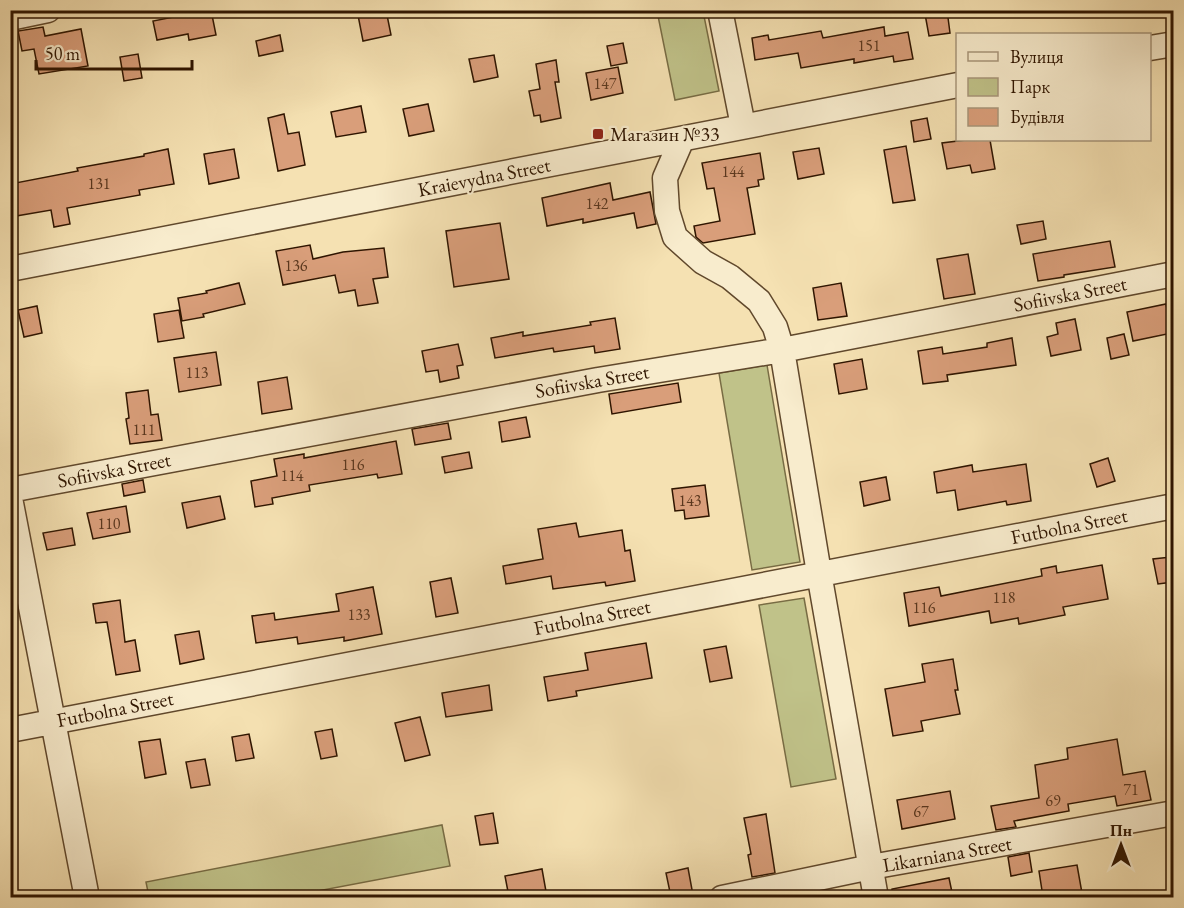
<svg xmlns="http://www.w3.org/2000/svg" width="1184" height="908" font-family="'EB Garamond',serif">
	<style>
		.green { fill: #c0c289; stroke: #786c44; stroke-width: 1.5 }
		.building { fill: #d99e7a; stroke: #2f1500; stroke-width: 1.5 }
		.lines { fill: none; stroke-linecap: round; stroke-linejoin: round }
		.minor-casing { stroke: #60482c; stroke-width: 27 }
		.minor { stroke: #f8eccd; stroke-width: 24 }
		.poi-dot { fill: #8f2418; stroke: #f8eccd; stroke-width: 2 }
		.labels { text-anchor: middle; stroke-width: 4.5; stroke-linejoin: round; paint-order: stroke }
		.number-label { font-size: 16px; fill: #5a371e }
		.poi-label { font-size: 20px; fill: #2f1500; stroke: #f8eccd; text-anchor: start }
		.street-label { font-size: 20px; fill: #2f1500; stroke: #f8eccd }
	</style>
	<rect width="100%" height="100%" fill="#f5e1b2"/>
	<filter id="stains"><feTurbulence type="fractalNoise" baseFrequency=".00333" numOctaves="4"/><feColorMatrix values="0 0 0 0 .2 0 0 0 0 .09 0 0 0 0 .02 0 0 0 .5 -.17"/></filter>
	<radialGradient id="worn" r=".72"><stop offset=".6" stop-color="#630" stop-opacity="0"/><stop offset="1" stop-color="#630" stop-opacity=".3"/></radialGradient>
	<path class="green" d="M657 11H703L719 91 675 100Z
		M767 365 800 562 752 570 719 373Z
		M804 598 836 779 791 787 759 605Z
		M442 825 450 866 286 897H149L146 882Z"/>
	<path class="building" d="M183 10H211L216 35 189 40 188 34 157 40 153 21 184 15Z
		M357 10H386L391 35 363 41Z
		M947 10 950 33 929 36 925 14Z
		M43 27 45 36 81 29 88 66 39 74 34 49 22 51 18 31Z
		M884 27 885 36 908 32 913 59 894 62 893 56 854 63V59L801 68 798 53 755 60 752 38 768 35 769 40 821 31 823 38Z
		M280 35 283 51 259 56 256 41Z
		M623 43 627 63 611 66 607 46Z
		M138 54 142 78 124 81 120 57Z
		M494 55 498 77 474 82 469 59Z
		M556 60 559 82H555L561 118 541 122 540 115 534 116 529 91 540 89 536 64Z
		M618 67 623 93 591 100 586 73Z
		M428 104 434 131 409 136 403 109Z
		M361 106 366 132 336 137 331 112Z
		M284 114 288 134 299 132 305 165 278 171 268 118Z
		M927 118 931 139 914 142 911 121Z
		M966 140H990L995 169 972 173 970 165 947 169 942 143Z
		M906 146 915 200 893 203 884 150Z
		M819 148 824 174 798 179 793 152Z
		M168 149 174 184 139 190 140 195 67 208 70 224 54 227 51 210 10 217V184L78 171 77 168 144 156V154Z
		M234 149 239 178 209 184 204 154Z
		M760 153 764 179 758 180 759 186 747 188 755 234 703 243 696 237 694 226 720 221 714 188 707 189 702 163Z
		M610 183 613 200 650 192 656 224 637 228 634 213 583 223V219L547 226 542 198Z
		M1043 221 1046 239 1021 244 1017 225Z
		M500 223 509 279 454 287 446 231Z
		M1110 241 1115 267 1064 275V277L1038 281 1033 254Z
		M310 245 313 259 343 252 384 248 388 277 373 279 378 303 358 306 355 290 339 293 335 275 283 285 276 251Z
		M968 254 975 294 944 299 937 259Z
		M239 283 245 304 203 314 204 317 182 321 178 298 207 293 206 291Z
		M841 283 847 316 818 320 813 288Z
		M1166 304 1172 333 1133 341 1127 312Z
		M37 306 42 333 24 337 18 310Z
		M179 310 184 338 158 342 154 314Z
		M615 318 620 349 595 353 594 346 554 352 553 348 495 358 491 338 523 332V336L591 325 590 322Z
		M1075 319 1081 350 1051 356 1047 337 1058 334 1056 323Z
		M1124 334 1129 355 1111 359 1107 338Z
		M1012 338 1016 365 947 375 948 381 923 384 918 351 942 347 943 354 987 347V343Z
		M458 344 463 365 457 366 459 378 440 382 438 370 426 372 422 351Z
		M216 352 221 385 179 392 174 358Z
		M862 359 867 389 839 394 834 364Z
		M287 377 292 409 262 414 258 382Z
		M678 383 681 402 612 414 609 394Z
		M148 390 151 415 158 414 162 440 130 444 126 419 129 418 126 393Z
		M526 417 530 437 502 442 499 422Z
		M448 423 451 439 415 445 412 429Z
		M396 441 402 474 378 478 377 474 309 485 310 491 272 498 273 504 255 507 251 481 277 476 274 459 304 454V458Z
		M469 452 472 468 445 473 442 457Z
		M1108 458 1115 481 1097 487 1090 464Z
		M1026 464 1031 501 1007 505 1006 501 958 510 955 490 937 493 934 472 972 465 973 472Z
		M886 477 890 500 864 506 860 482Z
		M143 480 145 492 124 496 122 484Z
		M705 485 709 516 685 519 684 510 675 511 672 489Z
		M220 496 225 519 187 528 182 503Z
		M126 506 130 532 93 539 87 513Z
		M576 523 579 537 622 530 625 551 630 550 635 581 606 586 605 582 553 589 551 576 506 584 503 566 543 559 538 529Z
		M72 528 75 545 47 550 43 533Z
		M1171 557 1173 582 1158 584 1153 559Z
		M1102 565 1108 599 1063 607 1065 615 1019 624 1018 618 991 623 989 611 909 626 904 593 939 587 941 596 1042 576 1041 569 1056 566 1057 573Z
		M451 578 458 613 436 617 430 582Z
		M373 587 382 634 344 641V637L298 644 297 637 256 643 252 616 274 613 275 620 339 611 336 594Z
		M120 600 125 642 135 640 140 671 116 675 107 622 96 623 93 604Z
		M199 631 204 659 180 664 175 635Z
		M646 643 652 678 576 691 577 696 548 701 544 677 588 670 585 653Z
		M726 646 732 678 710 682 704 650Z
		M953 659 958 690H955L960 714 921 721 923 731 893 736 885 689 925 682 922 664Z
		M489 685 492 710 446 717 442 693Z
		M420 717 430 755 405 761 395 723Z
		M332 729 337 756 321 759 315 732Z
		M249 734 254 758 236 761 232 737Z
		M160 739 166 774 145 778 139 742Z
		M1117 739 1123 775 1145 771 1151 800 1117 806 1115 796 1068 804 1069 811 1014 821 1016 827 996 830 991 806 1039 798 1035 765 1068 759 1067 748Z
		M205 759 210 785 191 788 186 762Z
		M950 791 955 819 902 829 897 800Z
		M493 813 498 843 480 845 475 816Z
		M766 814 775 873 752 877 748 855 751 854 744 818Z
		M1029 853 1032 872 1011 876 1008 857Z
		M1077 865 1082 893 1043 897 1039 871Z
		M688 868 693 895 671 897 666 873Z
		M542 869 547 897H509L505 876Z
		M949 878 953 897H892V889Z"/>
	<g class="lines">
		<defs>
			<path id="minor" d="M720 10 743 126
				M10 18 48 10
				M1150 48 1174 44
				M682 139 665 178 667 211 675 237 703 262 730 277 759 301 775 327 782 350 819 573 876 898
				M10 269 958 85
				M10 490 598 380 782 350 1174 274
				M10 498 87 898
				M10 730 1174 506
				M722 898 871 867 1174 813"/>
		</defs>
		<use href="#minor" class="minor-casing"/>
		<use href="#minor" class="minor"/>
	</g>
	<rect class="poi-dot" x="592" y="128" width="12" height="12" rx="3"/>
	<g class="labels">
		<g class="number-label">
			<text x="869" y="51">151</text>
			<text x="605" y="89">147</text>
			<text x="733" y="177">144</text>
			<text x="99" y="189">131</text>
			<text x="597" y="209">142</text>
			<text x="296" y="271">136</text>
			<text x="197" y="378">113</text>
			<text x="144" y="435">111</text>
			<text x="353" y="470">116</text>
			<text x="292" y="481">114</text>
			<text x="690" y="506">143</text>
			<text x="109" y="529">110</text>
			<text x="1004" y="603">118</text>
			<text x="924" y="613">116</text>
			<text x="359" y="620">133</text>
			<text x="1131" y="795">71</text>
			<text x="1053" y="806">69</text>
			<text x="921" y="817">67</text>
		</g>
		<g class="poi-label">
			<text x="610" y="141">Магазин №33</text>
		</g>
		<g class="street-label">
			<text transform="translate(484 177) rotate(-11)" y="7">Kraievydna Street</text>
			<text transform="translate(1070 294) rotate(-11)" y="7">Sofiivska Street</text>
			<text transform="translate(592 381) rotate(-10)" y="7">Sofiivska Street</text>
			<text transform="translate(114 470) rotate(-11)" y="7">Sofiivska Street</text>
			<text transform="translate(1069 526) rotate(-11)" y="7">Futbolna Street</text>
			<text transform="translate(592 617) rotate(-11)" y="7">Futbolna Street</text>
			<text transform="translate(115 709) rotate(-11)" y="7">Futbolna Street</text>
			<text transform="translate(947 854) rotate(-10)" y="7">Likarniana Street</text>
		</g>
	</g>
	<rect width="1184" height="908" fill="none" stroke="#f5e1b2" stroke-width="36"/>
	<rect x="12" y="12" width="1160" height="884" fill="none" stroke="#2f1500" stroke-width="3"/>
	<rect x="18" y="18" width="1148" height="872" fill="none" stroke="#2f1500" stroke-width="1.5"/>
	<rect x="956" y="33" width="195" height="108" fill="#f8eccd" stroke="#a8967b" stroke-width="1.5"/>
	<rect x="968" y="52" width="30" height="9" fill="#f8eccd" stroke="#a8967b" stroke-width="1.5"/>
	<text x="1010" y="63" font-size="18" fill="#2f1500">Вулиця</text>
	<rect x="968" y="78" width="30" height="18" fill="#c0c289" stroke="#a8967b" stroke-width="1.5"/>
	<text x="1010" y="93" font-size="18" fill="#2f1500">Парк</text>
	<rect x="968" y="108" width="30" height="18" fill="#d99e7a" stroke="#a8967b" stroke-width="1.5"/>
	<text x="1010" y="123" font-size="18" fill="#2f1500">Будівля</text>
	<g transform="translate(1121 845)" stroke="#f8eccd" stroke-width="4.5" paint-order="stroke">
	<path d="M0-4.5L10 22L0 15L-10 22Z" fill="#2f1500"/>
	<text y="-9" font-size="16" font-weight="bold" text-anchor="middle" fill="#2f1500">Пн</text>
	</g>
	<path d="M36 60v9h156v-9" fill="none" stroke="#2f1500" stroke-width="3"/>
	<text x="45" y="60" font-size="18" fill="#2f1500" stroke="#f8eccd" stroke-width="4.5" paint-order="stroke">50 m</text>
	<rect width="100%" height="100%" filter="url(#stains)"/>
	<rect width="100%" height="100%" fill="url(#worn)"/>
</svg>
